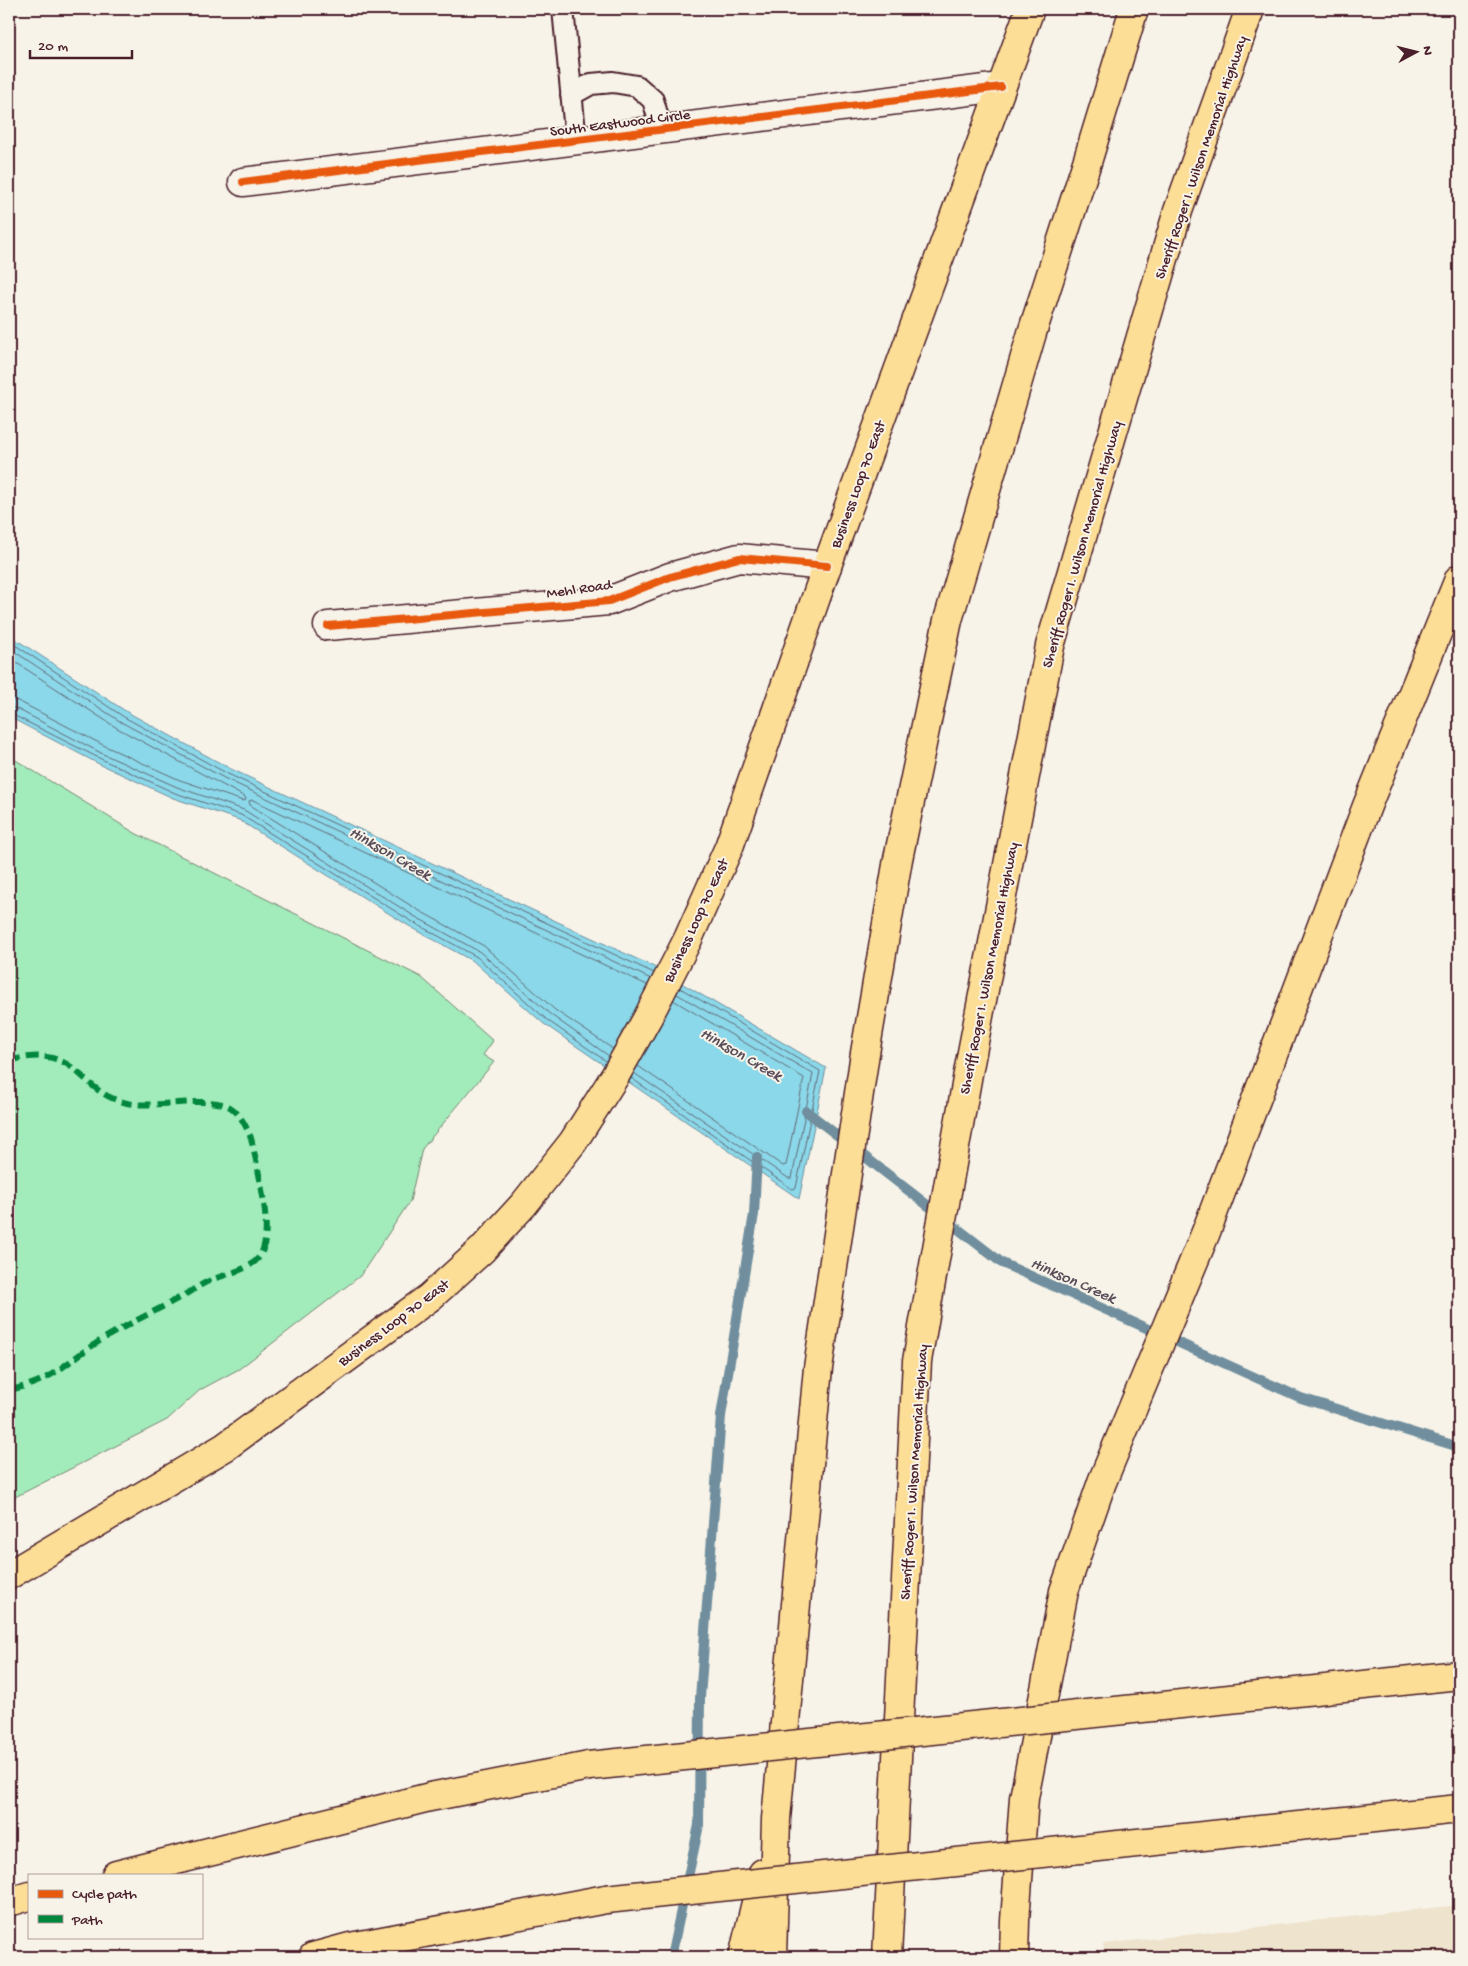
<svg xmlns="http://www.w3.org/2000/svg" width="1468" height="1966" font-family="'Gochi Hand',sans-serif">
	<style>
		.built { fill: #eee3cd }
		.green { fill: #a2ebba; stroke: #768572 }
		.water { fill: #8ad8e9; stroke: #708e9d }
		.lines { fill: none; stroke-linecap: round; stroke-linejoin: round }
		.shore { stroke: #646977; stroke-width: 1 }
		.stream { stroke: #708e9d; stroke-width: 10 }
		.service-casing { stroke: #4a1f2b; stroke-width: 24 }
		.minor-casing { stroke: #4a1f2b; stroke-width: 31 }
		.primary-casing { stroke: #4a1f2b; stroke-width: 31 }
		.motorway-casing { stroke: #4a1f2b; stroke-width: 31 }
		.service { stroke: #f7f3e8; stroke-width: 20 }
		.minor { stroke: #f7f3e8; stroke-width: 28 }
		.primary { stroke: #fcde96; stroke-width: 28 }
		.motorway { stroke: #fcde96; stroke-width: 28 }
		.motorway-bridge-casing { stroke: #4a1f2b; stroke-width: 31; stroke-linecap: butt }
		.motorway-bridge { stroke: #fcde96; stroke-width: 28 }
		.quiet { stroke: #00873e; stroke-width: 6; stroke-dasharray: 12 6; stroke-linecap: butt }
		.cycleway-casing { stroke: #f7f3e8; stroke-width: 11 }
		.cycleway { stroke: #e8590c; stroke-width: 8 }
		.labels { text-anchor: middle; stroke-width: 4; stroke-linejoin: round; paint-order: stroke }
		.street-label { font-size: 15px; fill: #4a1f2b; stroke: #f7f3e8 }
		.water-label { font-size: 16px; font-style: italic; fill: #5a4d5a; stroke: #f7f3e8 }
	</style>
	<rect width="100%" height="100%" fill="#f7f3e8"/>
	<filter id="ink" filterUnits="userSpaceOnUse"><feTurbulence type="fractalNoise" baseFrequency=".02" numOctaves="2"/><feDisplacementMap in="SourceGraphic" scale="10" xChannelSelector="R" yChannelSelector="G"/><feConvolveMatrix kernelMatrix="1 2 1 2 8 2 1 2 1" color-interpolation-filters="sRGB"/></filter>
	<g filter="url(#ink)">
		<path class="built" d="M1459 1905V1957H1105L1103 1944Z"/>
		<path class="green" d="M9 756 135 833 421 977 493 1041 483 1055 494 1062 422 1149 410 1201 360 1276 239 1369 200 1390 167 1420 9 1500Z"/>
		<path class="water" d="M9 635 127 712 231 769 654 967 826 1068 799 1199 544 1024 474 962 409 926 239 820 173 798 99 764 9 717Z"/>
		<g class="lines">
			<path class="shore" d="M9 641 124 717 228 774 654 973
				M9 648 121 722 226 779 651 979
				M9 658 117 728 245 797 246 800 243 801 180 780 107 747 18 701 9 699
				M9 707 15 708 103 754 177 787 244 810 414 916 480 952 551 1015 609 1056
				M9 713 101 759 175 793 241 815 411 921 477 957 547 1020 606 1061
				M613 1049 555 1010 484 946 418 910 250 805 249 801 253 800 647 985
				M638 1066 783 1166 786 1165 804 1078 673 1000
				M634 1073 788 1178H792L813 1074 677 994
				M631 1078 792 1189 796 1188 820 1071 680 988"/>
			<path class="stream" d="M806 1111 1002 1263 1301 1398 1459 1447
				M671 1957 699 1825 700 1698 721 1416 754 1214 757 1157"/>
			<defs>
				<path id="service" d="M563 9 576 142
					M571 95 591 84 613 82 637 86 653 100 662 131"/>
				<path id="minor" d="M243 182 1001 87
					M328 626 609 601 670 577 739 558 827 566"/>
				<path id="primary" d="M9 1575 225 1447 430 1297 482 1250 524 1204 573 1142 615 1076 648 1017 688 939 729 847 827 566 1030 9"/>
				<path id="motorway" d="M116 1875 430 1797 589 1766
					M9 1902 29 1896
					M313 1957 350 1947 606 1899
					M743 1957 763 1873
					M772 1957 776 1819 818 1368 865 1053 898 859 948 620 1032 333 1088 159 1134 9
					M887 1957 917 1361 969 1068 1050 646 1178 211 1250 9
					M1014 1957 1015 1921 1024 1798 1064 1591 1102 1482 1206 1232 1367 806 1459 579"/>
			</defs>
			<use href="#service" class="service-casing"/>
			<use href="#minor" class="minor-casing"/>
			<use href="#primary" class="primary-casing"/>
			<use href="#motorway" class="motorway-casing"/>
			<use href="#service" class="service"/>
			<use href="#minor" class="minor"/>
			<use href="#primary" class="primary"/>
			<use href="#motorway" class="motorway"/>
			<defs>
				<path id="motorway-bridge" d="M589 1766 1459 1675
					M606 1899 1459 1809"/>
			</defs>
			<use href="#motorway-bridge" class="motorway-bridge-casing"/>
			<use href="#motorway-bridge" class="motorway-bridge"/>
			<path class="quiet" d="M9 1061C81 1041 75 1092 127 1103 156 1109 207 1095 230 1107 240 1113 247 1128 251 1138 257 1166 274 1229 261 1254 252 1272 218 1274 201 1285 166 1307 127 1323 92 1346 59 1368 50 1382 9 1390"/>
			<defs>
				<path id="cycleway" d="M243 182 1001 87
					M328 626 609 601 670 577 739 558 827 566"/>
			</defs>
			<use href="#cycleway" class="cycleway-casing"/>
			<use href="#cycleway" class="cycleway"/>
		</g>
	</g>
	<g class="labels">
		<g class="street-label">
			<text transform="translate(620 122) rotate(-7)" y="5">South Eastwood Circle</text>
			<text transform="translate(1200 157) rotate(-71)" y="5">Sheriff Roger I. Wilson Memorial Highway</text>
			<text transform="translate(857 484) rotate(-70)" y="5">Business Loop 70 East</text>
			<text transform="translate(1081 544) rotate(-74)" y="5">Sheriff Roger I. Wilson Memorial Highway</text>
			<text transform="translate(579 588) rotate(-8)" y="5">Mehl Road</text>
			<text transform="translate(695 920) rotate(-65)" y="5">Business Loop 70 East</text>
			<text transform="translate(988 968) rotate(-79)" y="5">Sheriff Roger I. Wilson Memorial Highway</text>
			<text transform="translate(393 1322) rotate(-37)" y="5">Business Loop 70 East</text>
			<text transform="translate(913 1472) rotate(-86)" y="5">Sheriff Roger I. Wilson Memorial Highway</text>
		</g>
		<g class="water-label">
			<text transform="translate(391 852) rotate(30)" y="6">Hinkson Creek</text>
			<text transform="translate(742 1053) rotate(30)" y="6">Hinkson Creek</text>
			<text transform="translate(1074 1279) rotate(24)" y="6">Hinkson Creek</text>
		</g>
	</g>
	<rect width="1468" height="1966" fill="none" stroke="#f7f3e8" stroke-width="30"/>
	<rect x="15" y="15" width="1438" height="1936" fill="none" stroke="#4a1f2b" stroke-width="2" filter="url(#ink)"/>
	<rect x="28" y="1874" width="175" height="65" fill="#f7f3e8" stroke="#b29e9c"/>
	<rect x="38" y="1890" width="25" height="8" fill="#e8590c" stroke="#b29e9c"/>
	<text x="72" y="1898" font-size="15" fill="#4a1f2b">Cycle path</text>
	<rect x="38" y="1915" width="25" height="8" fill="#00873e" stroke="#b29e9c"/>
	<text x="72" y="1924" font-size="15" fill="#4a1f2b">Path</text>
	<g transform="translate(1416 52) rotate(83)" stroke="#f7f3e8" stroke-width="4" paint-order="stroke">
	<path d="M0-4L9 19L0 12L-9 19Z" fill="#4a1f2b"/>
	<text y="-8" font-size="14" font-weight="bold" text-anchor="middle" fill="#4a1f2b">N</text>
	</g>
	<path d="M30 50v8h102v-8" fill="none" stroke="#4a1f2b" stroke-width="2.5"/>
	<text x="38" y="50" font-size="15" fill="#4a1f2b" stroke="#f7f3e8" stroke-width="4" paint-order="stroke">20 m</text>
</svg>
